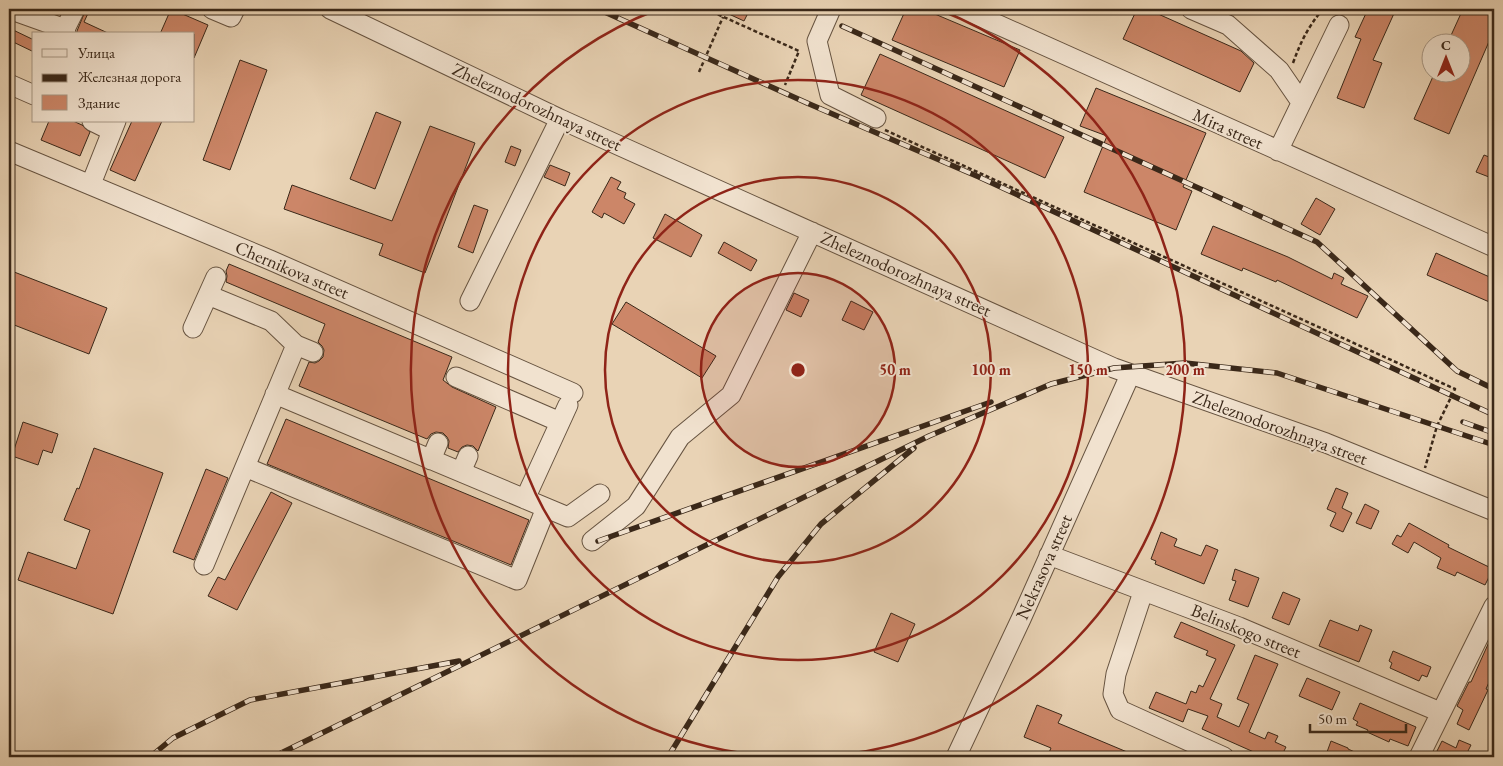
<svg xmlns="http://www.w3.org/2000/svg" width="1503" height="766" font-family="'EB Garamond',serif">
	<style>
		.building { fill: #cc8668; stroke: #3a2819 }
		.lines { fill: none; stroke-linecap: round; stroke-linejoin: round }
		.minor-casing { stroke: #665340; stroke-width: 21 }
		.path { stroke: #3a2819; stroke-width: 2.5; stroke-dasharray: 4 2.5; stroke-linecap: butt }
		.minor { stroke: #f1e2cf; stroke-width: 19 }
		.rail-casing { stroke: #3a2819; stroke-width: 5.5 }
		.rail { stroke: #f1e2cf; stroke-width: 4; stroke-dasharray: 11; stroke-linecap: butt }
		.ring { fill: none; stroke: #8f2418; stroke-width: 2.5 }
		.labels { text-anchor: middle; stroke-width: 4; stroke-linejoin: round; paint-order: stroke }
		.street-label { font-size: 18px; fill: #3a2819; stroke: #f1e2cf }
		.centre { fill: #8f2418; stroke: #f1e2cf; stroke-width: 2.5 }
		.ring-label { font-size: 15px; text-anchor: middle; font-weight: bold; fill: #8f2418; stroke: #f1e2cf; stroke-width: 4; stroke-linejoin: round; paint-order: stroke }
	</style>
	<rect width="100%" height="100%" fill="#e9d3b5"/>
	<filter id="stains"><feTurbulence type="fractalNoise" baseFrequency=".004" numOctaves="4"/><feColorMatrix values="0 0 0 0 .2 0 0 0 0 .09 0 0 0 0 .02 0 0 0 .5 -.17"/></filter>
	<radialGradient id="worn" r=".72"><stop offset=".6" stop-color="#630" stop-opacity="0"/><stop offset="1" stop-color="#630" stop-opacity=".3"/></radialGradient>
	<path class="building" d="M86 9H90L84 22 110 34H77V31Z
		M171 9 208 25 194 58V34H160Z
		M718 9H750L744 21Z
		M906 9H923L1020 50 1004 87 892 40Z
		M1137 9H1147L1241 51 1254 63 1240 92 1123 39Z
		M1368 9H1396L1373 60 1382 63 1364 108 1337 98 1361 39 1355 37Z
		M1463 9H1494V30L1449 134 1414 119 1435 72H1460V42H1448Z
		M9 28 34 40V52L9 40Z
		M880 54 1064 137 1045 178 861 95Z
		M240 60 267 70 230 170 203 160Z
		M1096 88 1206 133 1183 187 1192 191 1176 230 1084 192 1107 136 1080 126Z
		M376 112 401 122 375 189 350 179Z
		M49 121H73L82 125 90 132 80 156 41 140Z
		M132 121H162L135 181 110 170Z
		M430 126 475 143 425 273 379 255 383 244 284 209 292 185 392 221Z
		M511 146 521 150 515 166 505 162Z
		M1484 155 1494 159V164L1489 177 1476 172Z
		M550 165 570 173 565 186 544 177Z
		M611 177 621 182 617 189 626 193 624 198 635 204 624 224 604 213 602 218 592 212Z
		M1316 198 1335 209 1320 235 1301 224Z
		M474 205 488 210 473 253 458 247Z
		M665 214 702 235 691 257 653 238Z
		M1213 226 1288 257 1332 279 1334 273 1344 278 1341 284 1368 296 1357 318 1277 280 1276 282 1243 268 1242 271 1201 254Z
		M724 242 757 260 751 271 718 253Z
		M1436 253 1494 279V304L1427 275Z
		M229 264 452 357 443 380 452 387 496 407 478 451 473 446 467 445 462 447 458 452 448 448 449 441 447 437 443 433 436 432 431 434 427 439 299 386 309 362 315 363 319 361 323 357 324 350 322 346 318 342 325 324 226 282 227 276 226 271Z
		M9 270 107 308 89 354 9 323Z
		M794 293 809 300 801 317 786 310Z
		M851 301 873 312 864 330 842 320Z
		M626 302 716 356 702 378 612 324Z
		M286 419 529 520 511 565 267 464Z
		M23 422 58 434 52 453 43 450 38 465 12 456Z
		M94 448 163 473 113 614 18 580 28 552 76 569 90 530 64 520 77 488 79 489Z
		M206 469 228 478 194 560 173 552Z
		M1336 488 1348 493 1342 508 1352 513 1343 532 1330 526 1336 513 1327 509Z
		M271 492 292 503 237 610 208 596 218 577 225 580Z
		M1365 504 1379 511 1371 529 1356 523Z
		M1409 523 1449 545 1448 547 1493 569 1485 585 1457 572 1455 576 1437 568 1441 558 1414 542 1408 553 1392 544 1397 535 1401 537Z
		M1161 532 1177 539 1174 546 1201 556 1206 545 1218 550 1204 584 1155 564 1156 561 1151 559Z
		M1235 569 1259 578 1248 607 1229 600 1236 581 1232 580Z
		M1283 592 1300 599 1289 625 1272 618Z
		M891 613 915 624 898 662 874 652Z
		M1330 620 1358 631 1360 625 1372 630 1359 662 1319 646Z
		M1181 622 1235 645 1210 699 1222 704 1217 717 1239 727 1249 704 1237 699 1255 655 1278 664 1249 732 1265 739 1268 732 1278 736 1275 742 1286 747 1281 757H1265L1202 729 1208 716 1188 709 1183 722 1149 708 1156 692 1186 704 1191 691 1196 693 1199 685 1203 687 1216 659 1206 655 1208 651 1174 637Z
		M1494 631V671L1486 689 1488 690 1469 730 1457 724 1463 710 1457 706 1469 682H1471Z
		M1393 651 1431 667 1427 677 1422 675 1419 681 1390 668 1392 663 1389 661Z
		M1307 678 1340 692 1332 710 1299 696Z
		M1360 703 1416 727 1408 746 1390 739 1389 742 1367 732 1368 730 1356 725 1358 722 1353 719Z
		M1037 705 1062 715 1058 723 1139 757H1054L1048 755 1051 748 1024 737Z
		M1459 740 1471 745 1467 753 1476 757H1434L1442 741 1456 748Z
		M1331 741 1348 748V749L1366 757H1340L1327 752Z"/>
	<g class="lines">
		<defs>
			<path id="minor" d="M9 9 65 29
				M212 9 231 17 235 9
				M330 9 560 119 1114 368 1326 443 1494 511
				M831 9 817 41 830 95 876 118
				M963 9 1494 247
				M1191 9 1228 25 1279 70 1301 102
				M66 34 65 29 75 9
				M9 84 34 95
				M92 121 112 131
				M9 151 270 260 573 393
				M1278 151 1339 25
				M91 184 116 121
				M470 301 560 119
				M193 328 216 277
				M296 345 313 352
				M456 377 560 422
				M275 394 568 517 600 494
				M431 460 438 443
				M245 467 517 580 546 508
				M461 472 468 456
				M525 499 568 405
				M592 541 636 506 680 437 731 395 812 232
				M1049 555 1239 627 1440 712
				M204 565 296 345 271 321 208 295
				M1143 592 1116 674 1113 694 1120 710 1224 757
				M956 757 1021 619 1130 375
				M1419 757 1494 606"/>
		</defs>
		<use href="#minor" class="minor-casing"/>
		<path class="path" d="M706 9 799 51 785 85
			M1293 63C1301 41 1308 27 1323 9
			M699 72 723 17
			M885 130 1455 389 1437 426 1425 468"/>
		<use href="#minor" class="minor"/>
		<defs>
			<path id="rail" d="M598 9 807 103 979 177 1494 415
				M842 26 1317 242 1457 371 1494 389
				M1463 422 1494 433
				M598 541 991 402
				M150 757 173 738 250 700 459 661
				M273 757 929 436 1051 384 1114 368 1185 363 1277 373 1494 445
				M668 757 778 577 821 524 914 448"/>
		</defs>
		<use href="#rail" class="rail-casing"/>
		<use href="#rail" class="rail"/>
	</g>
	<circle cx="798" cy="370" r="97" fill="#8f2418" fill-opacity=".12"/>
	<g class="ring">
		<circle cx="798" cy="370" r="97"/>
		<circle cx="798" cy="370" r="193"/>
		<circle cx="798" cy="370" r="290"/>
		<path d="M940 10A387 387 0 1 1 656 10"/>
	</g>
	<g class="labels">
		<g class="street-label">
			<text transform="translate(537 107) rotate(25)" y="6">Zheleznodorozhnaya street</text>
			<text transform="translate(1228 129) rotate(24)" y="6">Mira street</text>
			<text transform="translate(292 270) rotate(23)" y="6">Chernikova street</text>
			<text transform="translate(906 274) rotate(24)" y="6">Zheleznodorozhnaya street</text>
			<text transform="translate(1280 428) rotate(20)" y="6">Zheleznodorozhnaya street</text>
			<text transform="translate(1044 567) rotate(-66)" y="6">Nekrasova street</text>
			<text transform="translate(1246 631) rotate(22)" y="6">Belinskogo street</text>
		</g>
	</g>
	<circle cx="798" cy="370" r="8" class="centre"/>
	<g class="ring-label">
		<text x="895" y="375">50 m</text>
		<text x="991" y="375">100 m</text>
		<text x="1088" y="375">150 m</text>
		<text x="1185" y="375">200 m</text>
	</g>
	<rect width="1503" height="766" fill="none" stroke="#e9d3b5" stroke-width="30"/>
	<rect x="10" y="10" width="1483" height="746" fill="none" stroke="#3a2819" stroke-width="2.5"/>
	<rect x="15" y="15" width="1473" height="736" fill="none" stroke="#3a2819"/>
	<rect x="32" y="32" width="162" height="90" fill="#f1e2cf" stroke="#a89886"/>
	<rect x="42" y="49" width="25" height="8" fill="#f1e2cf" stroke="#a89886"/>
	<text x="78" y="58" font-size="15" fill="#3a2819">Улица</text>
	<rect x="42" y="74" width="25" height="8" fill="#3a2819" stroke="#a89886"/>
	<text x="78" y="82" font-size="15" fill="#3a2819">Железная дорога</text>
	<rect x="42" y="95" width="25" height="15" fill="#cc8668" stroke="#a89886"/>
	<text x="78" y="108" font-size="15" fill="#3a2819">Здание</text>
	<g transform="translate(1446 58)"><circle r="24" fill="#f1e2cf" stroke="#a89886"/>
	<path d="M0-4L9 19L0 12L-9 19Z" fill="#8f2418"/>
	<text y="-8" font-size="14" font-weight="bold" text-anchor="middle" fill="#3a2819">С</text>
	</g>
	<path d="M1310 724v8h96v-8" fill="none" stroke="#3a2819" stroke-width="2.5"/>
	<text x="1318" y="724" font-size="15" fill="#3a2819" stroke="#f1e2cf" stroke-width="4" paint-order="stroke">50 m</text>
	<rect width="100%" height="100%" filter="url(#stains)"/>
	<rect width="100%" height="100%" fill="url(#worn)"/>
</svg>
